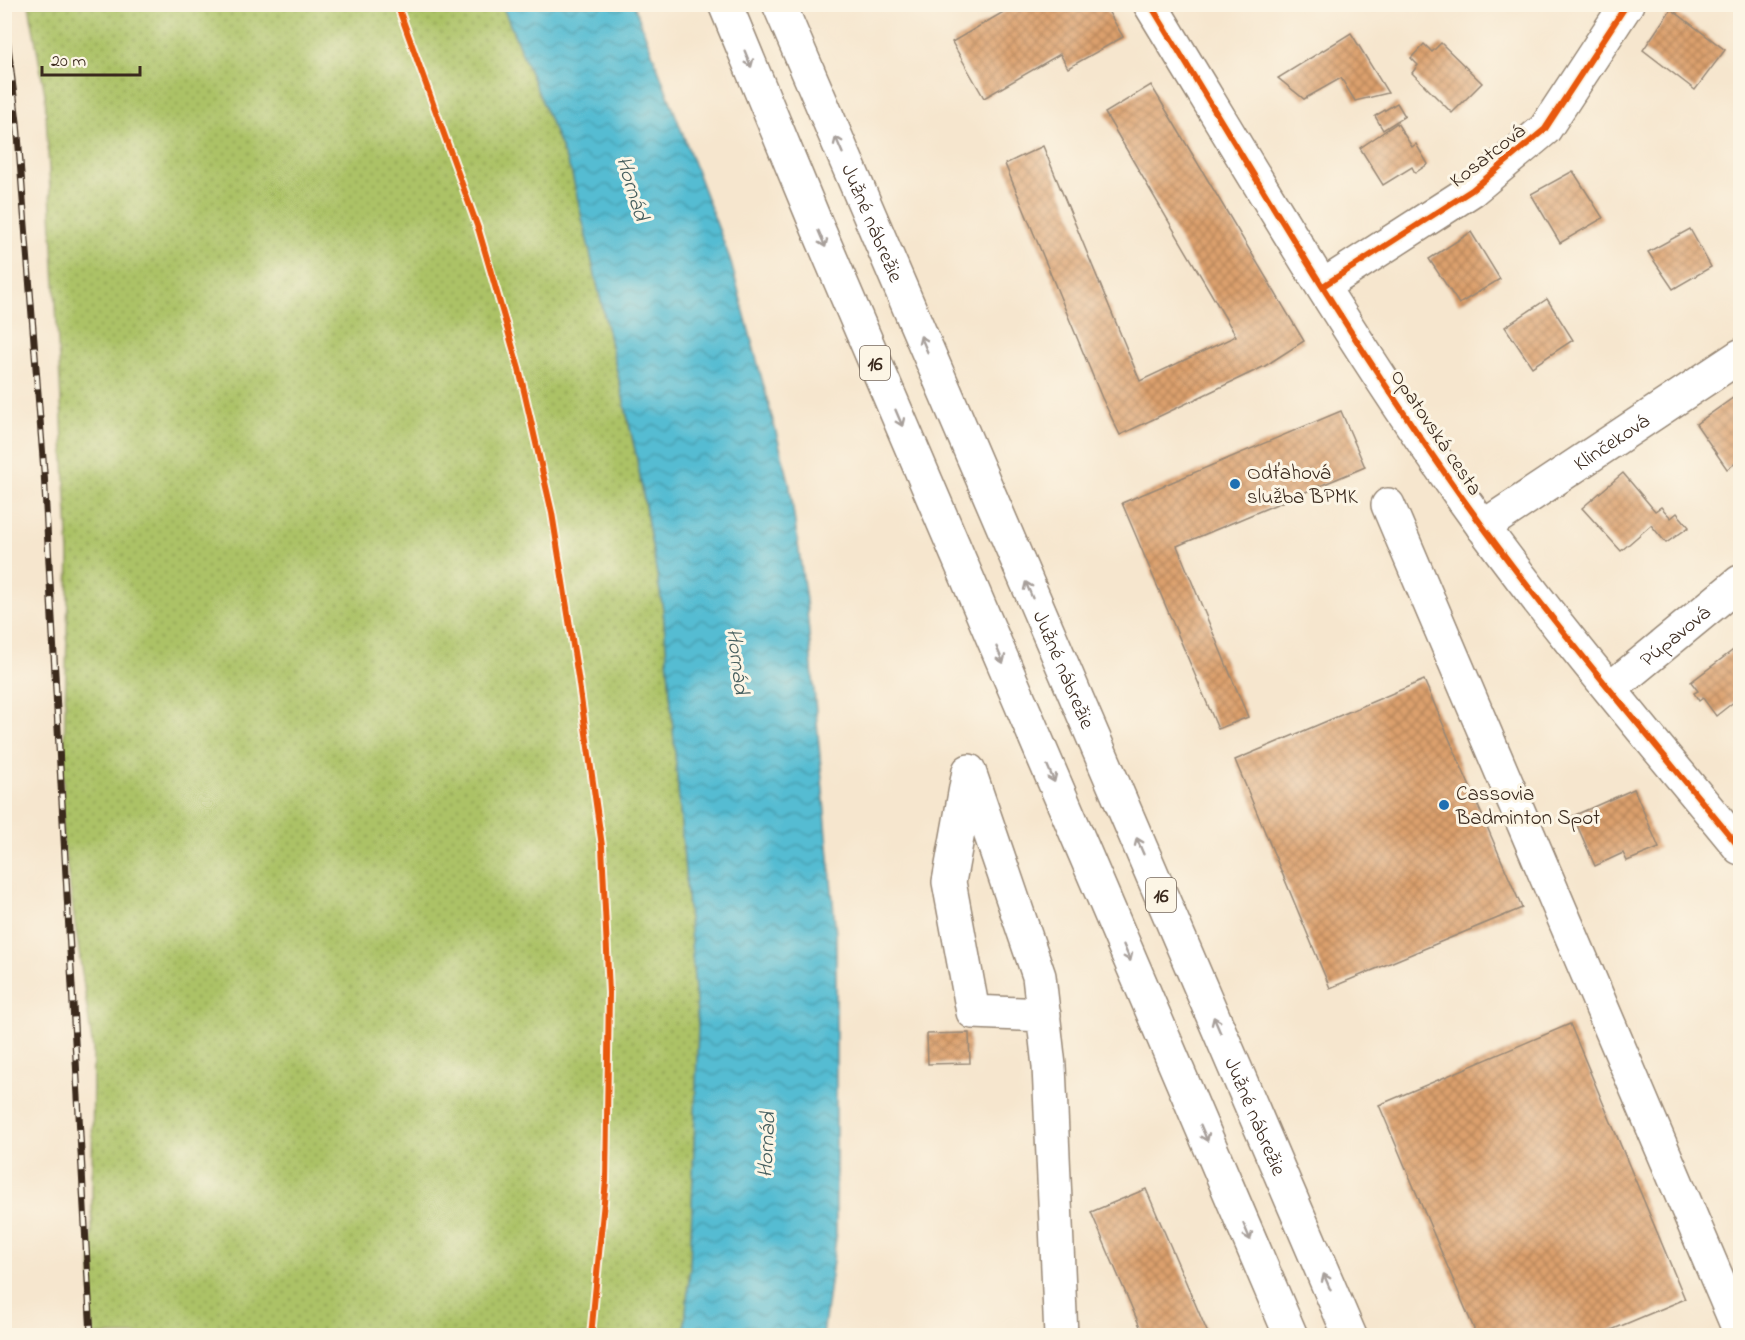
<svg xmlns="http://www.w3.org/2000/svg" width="1745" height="1340" font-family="'Indie Flower',sans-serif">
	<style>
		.grass { fill: url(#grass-dots); stroke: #747642; stroke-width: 1.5 }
		.water { fill: url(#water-waves); stroke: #487378; stroke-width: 1.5 }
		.building { fill: url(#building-cross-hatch) }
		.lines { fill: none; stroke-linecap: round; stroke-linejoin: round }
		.minor-casing { stroke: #988876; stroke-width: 36 }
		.highway-casing { stroke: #988876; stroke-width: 36 }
		.minor { stroke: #fff; stroke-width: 33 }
		.highway { stroke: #fff; stroke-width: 33 }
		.rail-casing { stroke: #3b2a1e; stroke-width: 7 }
		.rail { stroke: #fcf5e5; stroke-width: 4.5; stroke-dasharray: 14; stroke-linecap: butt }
		.cycleway-casing { stroke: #fcf5e5; stroke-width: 10 }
		.cycleway { stroke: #e8590c; stroke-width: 6 }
		.oneway { stroke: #a79f9a }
		.poi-dot { fill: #1f6fb2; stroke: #fcf5e5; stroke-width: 2 }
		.labels { text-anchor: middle; stroke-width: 6; stroke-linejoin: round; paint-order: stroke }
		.shield { fill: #fcf5e5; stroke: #75675a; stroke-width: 1.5 }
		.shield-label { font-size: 20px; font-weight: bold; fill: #3b2a1e }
		.street-label { font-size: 21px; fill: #3b2a1e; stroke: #fcf5e5 }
		.poi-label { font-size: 21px; fill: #3b2a1e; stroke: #fcf5e5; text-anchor: start }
		.water-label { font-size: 22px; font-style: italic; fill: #445d5d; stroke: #fcf5e5 }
	</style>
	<defs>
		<pattern id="grass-dots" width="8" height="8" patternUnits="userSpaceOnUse" patternTransform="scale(1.5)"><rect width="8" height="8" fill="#acc266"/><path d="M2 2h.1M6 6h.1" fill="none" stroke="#8d9e53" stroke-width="1.8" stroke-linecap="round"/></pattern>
		<pattern id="water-waves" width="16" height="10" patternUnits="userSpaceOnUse" patternTransform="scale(1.5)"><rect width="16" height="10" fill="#54bcd2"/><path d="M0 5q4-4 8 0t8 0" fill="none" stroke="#4799aa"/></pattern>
		<pattern id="building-cross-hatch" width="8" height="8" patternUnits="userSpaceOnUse" patternTransform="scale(1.5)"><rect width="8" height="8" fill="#dca06d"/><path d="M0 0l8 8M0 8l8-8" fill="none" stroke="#b48359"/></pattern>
	</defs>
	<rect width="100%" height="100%" fill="#fcf5e5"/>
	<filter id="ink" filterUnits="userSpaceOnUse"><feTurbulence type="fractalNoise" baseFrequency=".0167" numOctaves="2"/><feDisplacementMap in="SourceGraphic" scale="12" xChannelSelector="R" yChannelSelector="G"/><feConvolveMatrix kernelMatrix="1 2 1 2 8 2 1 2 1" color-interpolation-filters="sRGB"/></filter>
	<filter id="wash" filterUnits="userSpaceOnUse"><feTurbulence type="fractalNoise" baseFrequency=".008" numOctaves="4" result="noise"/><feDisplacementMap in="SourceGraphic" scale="24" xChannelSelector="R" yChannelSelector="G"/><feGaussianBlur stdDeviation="1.35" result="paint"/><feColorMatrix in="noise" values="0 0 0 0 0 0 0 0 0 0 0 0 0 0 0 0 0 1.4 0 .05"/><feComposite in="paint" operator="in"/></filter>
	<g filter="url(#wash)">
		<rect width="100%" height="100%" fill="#f6e6ce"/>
		<path class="grass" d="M29 5H502L572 174 636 455 663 609 698 1026 690 1267 684 1335H91L93 1050 62 832 69 555 45 94Z"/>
		<path class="water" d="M502 5H634L730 259 789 481 806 600 836 935V1238L823 1335H684L690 1267 698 1026 663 609 636 454 572 174Z"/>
		<g id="blocks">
			<path class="building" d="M1017 4H1104L1123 37 1068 68 1060 54 984 98 952 42Z
				M1671 9 1725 50 1695 90 1643 50Z
				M1351 33 1388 93 1355 101 1341 78 1304 99 1278 78Z
				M1441 43 1482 83 1452 113 1412 73 1418 65 1411 58 1424 44 1432 52Z
				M1151 85 1304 341 1265 366 1120 435 1102 398 1005 164 1043 146 1140 381 1236 336 1105 113Z
				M1397 103 1405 116 1383 130 1375 116Z
				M1397 123 1412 147 1416 144 1428 164 1415 173 1412 167 1383 185 1360 148Z
				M1573 171 1603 218 1560 243 1531 194Z
				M1690 229 1711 267 1673 289 1648 252Z
				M1471 232 1500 279 1459 304 1429 259Z
				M1547 299 1573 340 1532 367 1505 327Z
				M1740 393V460L1727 469 1696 424Z
				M1341 411 1365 467 1177 546 1248 717 1218 729 1122 503Z
				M1623 473 1655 511 1661 507 1671 518 1677 513 1689 527 1666 543 1651 525 1621 551 1582 508Z
				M1740 645V697L1716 716 1703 698 1699 701 1694 693 1698 691 1691 682Z
				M1424 680 1522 908 1330 988 1235 760Z
				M1634 789 1659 848 1627 861 1623 853 1595 866 1573 816Z
				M1570 1024 1685 1299 1597 1336H1477L1379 1105Z
				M969 1033 970 1063 928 1064 927 1034Z
				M1146 1189 1209 1336H1144L1091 1212Z"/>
		</g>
	</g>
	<g filter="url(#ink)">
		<use href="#blocks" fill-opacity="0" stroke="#988876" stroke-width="1.5"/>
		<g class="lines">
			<defs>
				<g id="minor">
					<path d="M1150 4C1252 171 1350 340 1463 499 1549 620 1646 733 1740 848"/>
					<path d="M1323 286 1472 190 1545 129 1627 4"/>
					<path d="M1388 505 1740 1332"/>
					<path id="s1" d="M1483 527 1740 356"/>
					<path id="s2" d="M1610 689 1740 582"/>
					<path d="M1044 1015 973 1012 949 882 969 771 1039 976 1049 1066 1061 1336"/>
				</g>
				<g id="highway">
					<path d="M725 4 816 224 1291 1336"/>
					<path id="s3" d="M779 4 1350 1336"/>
				</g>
			</defs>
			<use href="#minor" class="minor-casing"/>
			<use href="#highway" class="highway-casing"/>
			<use href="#minor" class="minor"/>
			<use href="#highway" class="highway"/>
			<defs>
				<path id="rail" d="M4 12 17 122 44 471 91 1336"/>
			</defs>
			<use href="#rail" class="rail-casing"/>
			<use href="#rail" class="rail"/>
			<defs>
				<path id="cycleway" d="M397 4 479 231 519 369 552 513 578 677 602 846 609 993 606 1181 591 1336
					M1150 4C1252 171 1350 340 1463 499 1549 620 1646 733 1740 848
					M1323 286 1472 190 1545 129 1627 4"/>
			</defs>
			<use href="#cycleway" class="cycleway-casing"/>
			<use href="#cycleway" class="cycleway"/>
		</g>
		<defs><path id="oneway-shaft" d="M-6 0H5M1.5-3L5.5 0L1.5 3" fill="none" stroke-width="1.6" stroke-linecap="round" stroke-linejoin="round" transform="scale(1.5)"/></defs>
		<g class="oneway">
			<use href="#oneway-shaft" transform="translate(748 59) rotate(68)"/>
			<use href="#oneway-shaft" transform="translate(839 145) rotate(-113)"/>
			<use href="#oneway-shaft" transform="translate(822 239) rotate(67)"/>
			<use href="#oneway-shaft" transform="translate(924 344) rotate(-113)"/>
			<use href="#oneway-shaft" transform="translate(899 418) rotate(67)"/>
			<use href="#oneway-shaft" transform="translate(1029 590) rotate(-113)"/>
			<use href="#oneway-shaft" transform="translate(1000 655) rotate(67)"/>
			<use href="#oneway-shaft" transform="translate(1051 774) rotate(67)"/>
			<use href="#oneway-shaft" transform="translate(1140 846) rotate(-113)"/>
			<use href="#oneway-shaft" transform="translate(1127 953) rotate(67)"/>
			<use href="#oneway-shaft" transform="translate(1217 1025) rotate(-113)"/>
			<use href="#oneway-shaft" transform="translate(1204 1133) rotate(67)"/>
			<use href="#oneway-shaft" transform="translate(1247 1232) rotate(67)"/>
			<use href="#oneway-shaft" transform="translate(1327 1282) rotate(-113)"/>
		</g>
	</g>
	<g class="poi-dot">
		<circle cx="1235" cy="484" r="6"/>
		<circle cx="1444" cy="805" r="6"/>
	</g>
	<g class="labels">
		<g class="shield">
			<rect x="860" y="346" width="30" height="34" rx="4.5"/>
			<rect x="1146" y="878" width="30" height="34" rx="4.5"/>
		</g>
		<g class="shield-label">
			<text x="875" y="370">16</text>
			<text x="1161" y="902">16</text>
		</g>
		<g class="street-label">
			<text transform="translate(1487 155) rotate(-38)" y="7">Kosatcová</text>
			<text dy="7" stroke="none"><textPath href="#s3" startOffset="238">Južné nábrežie</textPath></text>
			<text transform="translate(1437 432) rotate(56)" y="7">Opatovská cesta</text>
			<text dy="7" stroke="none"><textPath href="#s1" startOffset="154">Klinčeková</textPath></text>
			<text dy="7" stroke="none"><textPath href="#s2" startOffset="84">Púpavová</textPath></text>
			<text dy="7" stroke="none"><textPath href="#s3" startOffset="724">Južné nábrežie</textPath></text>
			<text dy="7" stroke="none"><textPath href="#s3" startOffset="1210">Južné nábrežie</textPath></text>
		</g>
		<g class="poi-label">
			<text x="1247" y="479">Odťahová<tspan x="1247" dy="24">služba BPMK</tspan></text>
			<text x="1456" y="800">Cassovia<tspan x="1456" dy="24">Badminton Spot</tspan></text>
		</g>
		<g class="water-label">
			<text transform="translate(634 188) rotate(73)" y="8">Hornád</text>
			<text transform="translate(739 661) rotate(83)" y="8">Hornád</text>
			<text transform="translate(765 1145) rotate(-87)" y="8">Hornád</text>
		</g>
	</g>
	<rect width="1745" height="1340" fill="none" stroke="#fcf5e5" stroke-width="24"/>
	<path d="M42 66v9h98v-9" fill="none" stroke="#3b2a1e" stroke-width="3"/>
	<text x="51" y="66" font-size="18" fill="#3b2a1e" stroke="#fcf5e5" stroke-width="4.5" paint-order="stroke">20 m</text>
</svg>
